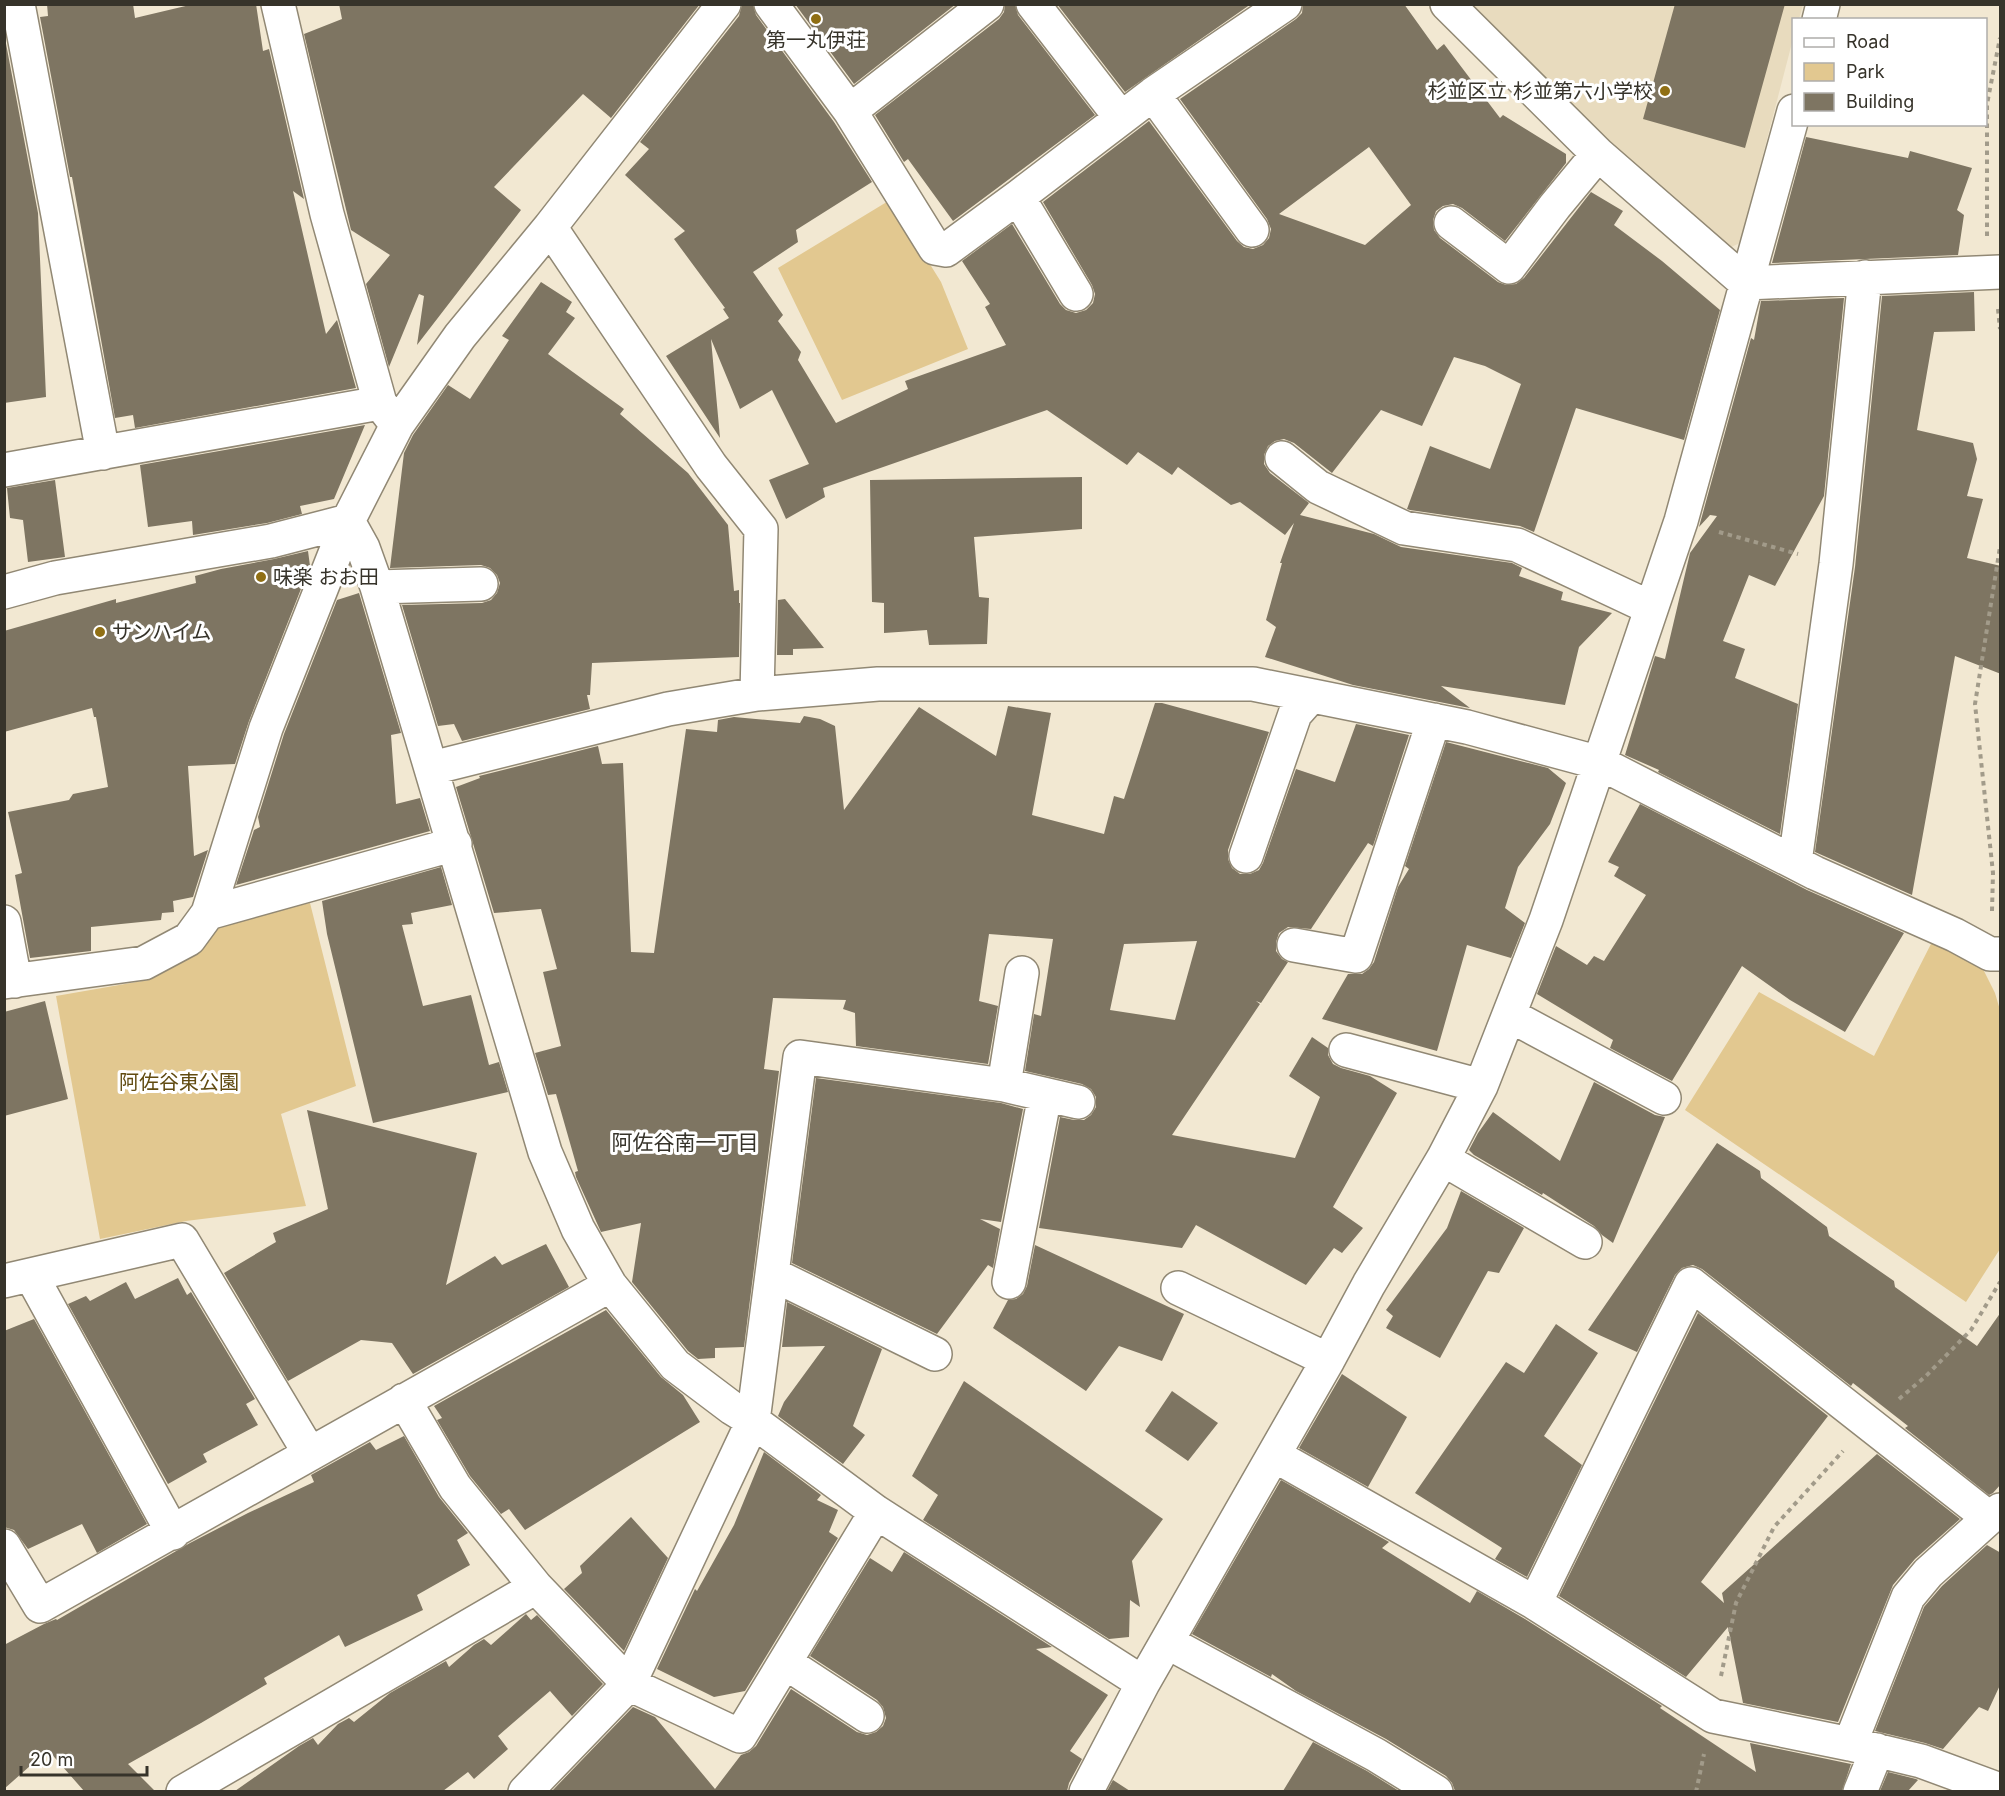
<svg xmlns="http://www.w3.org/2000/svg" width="2005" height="1796" font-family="Inter,'Noto Sans JP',sans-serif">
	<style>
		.built { fill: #e8dbbe }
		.green { fill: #e2c890 }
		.building { fill: #7e7562; fill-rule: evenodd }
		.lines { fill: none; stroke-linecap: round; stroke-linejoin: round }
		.minor-casing { stroke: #918874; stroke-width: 36 }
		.path { stroke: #a29b8a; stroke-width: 4; stroke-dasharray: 4.5 4.5; stroke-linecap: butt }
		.minor { stroke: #fff; stroke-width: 33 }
		.poi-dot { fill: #906f14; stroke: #fff; stroke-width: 2 }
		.labels { text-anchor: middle; stroke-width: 6; stroke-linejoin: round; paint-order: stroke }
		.poi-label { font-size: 20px; fill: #36332a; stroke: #fff; text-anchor: start }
		.park-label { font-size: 20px; fill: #614b11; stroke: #fff }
		.neighbourhood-label { font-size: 21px; fill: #36332a; stroke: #fff }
	</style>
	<rect width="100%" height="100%" fill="#f2e8d2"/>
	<path class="built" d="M1461 5H1803L1799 19 1794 20 1793 39 1740 243 1727 249 1604 142Z"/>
	<path class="green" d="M890 200 941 282 968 349 842 400 778 268Z
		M310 903 356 1086 281 1114 306 1206 186 1221 100 1239 56 996 148 980 198 952 217 925Z
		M1933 940 1980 963 1995 993 2000 1010V1249L1966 1302 1685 1110 1759 992 1874 1056Z"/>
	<path class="building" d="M47 4H133L135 18 194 4H256L263 51 269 49 304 199 293 191 326 334 337 320 356 388 135 428 133 415 115 418 72 177H70L40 17 48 16Z
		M339 4H700L611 118 583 94 494 187 521 210 417 345 424 296 419 294 389 367 366 284 390 255 351 230 304 34 342 19Z
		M742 4H753L756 15 834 122 872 182 796 230 798 242 753 272 783 315 778 321 801 352 798 360 836 423 908 389 905 381 1006 345 985 307 990 304 962 261 1012 224 1060 304 1066 310 1076 313 1086 310 1093 303 1095 294 1092 285 1043 202 1149 121 1237 241 1244 247 1253 249 1263 245 1269 238 1271 229 1267 219 1180 99 1296 19 1302 13 1303 4H1404L1437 50 1444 44 1500 118 1503 115 1566 154V163L1505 241 1462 208 1453 204 1443 206 1436 211 1433 220 1434 230 1440 238 1498 282 1506 285 1516 284 1524 278 1591 192 1623 211 1614 225 1662 261 1720 310 1684 440 1576 408 1534 532 1520 526 1410 510 1407 509 1430 446 1490 469 1521 384 1485 366 1454 357 1422 426 1381 410 1332 473 1294 443 1284 439 1275 441 1268 446 1264 455V464L1270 473 1309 503 1300 515 1374 534 1401 547 1512 563 1522 568 1519 576 1563 592 1561 600 1612 613 1579 647 1565 705 1441 686 1470 708 1353 685 1265 657 1276 627 1266 620 1282 563H1280L1294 523 1285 535 1240 502 1231 505 1178 467 1172 475 1138 452 1127 465 1047 410 823 488 825 497 786 519 769 480 809 464 772 390 740 409 711 339 720 438 666 356 729 318 723 309 725 308 674 239 685 231 625 175 649 149 640 142 739 16ZM1369 147 1411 205 1365 245 1279 214Z
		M795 4H956L854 84Z
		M1005 4H1015L1018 15 1095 115 953 221 908 159 904 162 875 115 999 19 1004 12Z
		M1057 4H1251L1125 92Z
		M1675 4H1785L1745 148 1643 119Z
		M4 33 38 213 46 397 4 403Z
		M1806 137 1908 158 1910 151 1972 168 1957 210 1964 215 1958 255 1772 263Z
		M541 282 572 302 566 312 575 318 548 354 624 409 620 414 688 473 728 525 734 591 739 590V603H740L739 657 592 663 590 695H587L590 709 462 741 454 724 438 726 402 605 482 603 491 600 497 593 500 583 497 575 490 568 481 565 390 568 404 453 413 435 448 385 470 399 509 340 502 336Z
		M1974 292 1975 331 1934 332 1917 430 1973 443 1977 459 1967 496 1983 499 1967 558 2001 566V674L1955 656 1912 895 1815 852 1855 567 1882 296Z
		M1844 298 1824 496 1775 586 1749 575 1723 641 1745 649 1735 678 1798 704 1780 834 1658 772 1659 770 1625 755 1655 656 1665 659 1690 553 1717 516 1710 515 1699 527 1751 338 1754 340 1761 301Z
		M365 425 334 499 300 506 302 514 267 523 193 535 192 521 148 527 140 465Z
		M1082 477V529L974 537 979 597 989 598 987 644 929 645 927 630 884 633V603L872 602 870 480Z
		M55 480 65 557 28 562 23 520 10 518 7 488Z
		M308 551 310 566 249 721 235 764 188 766 194 856 208 850 193 897 173 901 174 912 162 913 161 920 91 927V951L30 958 15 875 22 873 8 812 69 800 73 794 108 787 96 717H94L92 708 4 732V631L116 599V603L196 583 195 576 221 569 274 559Z
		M359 593 401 733 391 735 396 804 420 798 430 831 236 885 254 830 260 827 258 817 284 734 337 600Z
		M785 599 824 648 793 649V655H777L778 600Z
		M1155 703H1162L1269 732 1228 850V859L1232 868 1240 874H1250L1259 870 1263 863 1296 769 1335 782 1356 724 1409 735 1373 846 1368 843 1311 929 1288 927 1279 933 1276 942V951L1282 959 1288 962 1261 1003 1256 1001 1260 1004 1172 1135 1295 1158 1320 1097 1289 1076 1312 1037 1328 1048V1055L1333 1064 1341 1068 1370 1076 1397 1093 1333 1207 1363 1228 1342 1253 1334 1248 1306 1285 1196 1225 1182 1248 1039 1228 1060 1117 1074 1120H1084L1091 1115 1096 1107V1097L1091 1089 1082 1084 1025 1071 1034 1014 1041 1016 1053 939 989 934 979 1001 998 1006 988 1064 856 1046 855 1013 843 1009 846 1000 773 998 764 1069 779 1071 744 1347 715 1348V1358L698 1359 688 1351 632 1282 641 1223 601 1232 576 1177 575 1172 578 1171 556 1094 548 1095 535 1053 561 1046 543 972 557 969 541 909 494 913 456 787 480 778 479 776 598 746 602 764 623 763 631 952 654 953 686 729 717 732 718 720 734 717 800 723 804 716 820 719 835 726 844 810 919 707 996 756 1008 706 1051 713 1032 815 1104 834 1114 796 1124 799ZM1197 941 1175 1020 1110 1010 1124 944Z
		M1446 742 1548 768 1566 783 1550 824 1518 867 1505 908 1525 923 1511 958 1467 945 1437 1051 1322 1019 1348 974H1362L1369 969 1374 962 1398 887 1409 869 1405 866Z
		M1640 804 1807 890 1904 933 1845 1032 1790 1000 1742 966 1672 1081 1610 1048 1613 1040 1537 994 1556 946 1587 965 1594 956 1604 961 1646 895 1614 876 1619 867 1608 862Z
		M441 867 452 905 411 913 413 924 402 925 423 1006 471 995 489 1065 499 1062 508 1092 373 1123 327 934 322 901Z
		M45 1001 68 1099 4 1116V1012Z
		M816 1078 1001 1103 1023 1109 1001 1222 980 1219 1000 1229 993 1268 988 1265 937 1334 792 1263Z
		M1594 1082 1655 1115 1665 1117 1613 1243 1602 1235 1594 1226 1543 1193 1542 1195 1474 1155 1469 1150 1478 1133 1493 1112 1560 1161Z
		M307 1110 477 1153 446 1285 495 1256 502 1265 546 1244 569 1287 413 1374 392 1343 361 1340 288 1381 224 1273 276 1242 273 1233 328 1209Z
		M1717 1143 1760 1171 1761 1178 1827 1227 1829 1236 1894 1281 1895 1287 1977 1346 2001 1312V1484L1993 1493 1989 1495 1905 1428 1908 1426 1853 1383 1851 1386 1702 1269 1693 1265 1682 1268 1675 1275 1637 1352 1588 1330Z
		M1461 1191 1524 1228 1499 1273 1488 1271 1440 1358 1386 1328 1393 1316 1386 1310 1447 1228Z
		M1035 1245 1184 1314 1162 1361 1119 1346 1086 1391 993 1328 1008 1300 1016 1299 1023 1294 1027 1286Z
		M178 1278 187 1295 191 1292 255 1399 246 1404 258 1425 203 1454 207 1462 168 1484 68 1304 86 1296 90 1301 126 1282 135 1299Z
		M787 1302 882 1349 853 1426 865 1435 843 1464 778 1416 784 1402 825 1346 782 1347Z
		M606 1310 661 1377 683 1395 700 1422 525 1530 509 1509 501 1514 470 1476 437 1420 442 1418 434 1406Z
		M1698 1313 1828 1416 1701 1582 1724 1603 1722 1593 1877 1454 1960 1519 1915 1559 1893 1585 1838 1722 1743 1703 1728 1627 1686 1677 1559 1596Z
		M34 1319 147 1524 97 1553 82 1524 28 1549 14 1530 4 1527V1331Z
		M1556 1324 1598 1353 1544 1436 1582 1465 1527 1577 1495 1559 1502 1548 1415 1493 1506 1362 1524 1373Z
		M1342 1374 1407 1417 1368 1487 1299 1448Z
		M964 1381 1163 1519 1132 1561 1140 1607 1130 1600 1129 1637 1109 1639 923 1520 938 1495 912 1476Z
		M1172 1391 1218 1423 1188 1461 1145 1431Z
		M404 1436 439 1497 468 1533 457 1540 470 1565 417 1595 423 1610 345 1647 339 1635 264 1678 267 1684 201 1723 128 1764 155 1791H84L48 1750 4 1789V1645L44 1624 56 1619 57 1620 190 1543 248 1513 314 1482 311 1475 370 1442 376 1450Z
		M764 1452 821 1495 817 1500 838 1510 829 1532 838 1538 745 1691 714 1697 657 1669 695 1589 697 1591 734 1525Z
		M1281 1480 1389 1542 1382 1548 1470 1603 1477 1591 1525 1619 1662 1706 1660 1708 1756 1772 1750 1743 1851 1764 1842 1791H1455L1452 1783 1446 1776 1386 1739 1296 1691 1272 1674 1271 1677 1192 1634Z
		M631 1517 668 1558 624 1651 564 1589 582 1573 580 1566Z
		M1987 1545 2001 1553V1683L1988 1711 1979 1707 1943 1749 1925 1743 1875 1731 1924 1607 1942 1586Z
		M904 1552 1052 1647 1036 1649 1108 1695 1070 1751 1082 1759 1069 1783 1067 1791H552L633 1707 655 1717 715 1789 741 1755 749 1752 756 1746 791 1689 857 1732 867 1735 876 1732 883 1726 886 1718 883 1707 877 1700 810 1656 870 1558 892 1572Z
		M526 1614 531 1620 537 1615 603 1684 572 1716 550 1691 498 1736 508 1749 474 1779 468 1772 443 1791H235L299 1746 313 1738 318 1745 338 1724 349 1718 354 1722 390 1693 446 1661 449 1667 474 1645 484 1639 491 1645Z
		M1313 1742 1367 1771 1399 1791H1283Z
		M1888 1772 1916 1779 1918 1780 1908 1791H1880Z
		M1113 1780 1130 1791H1107Z"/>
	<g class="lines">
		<defs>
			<path id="minor" d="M18 4 103 453
				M278 4 327 214 380 403 397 425
				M771 4 850 111 935 248 946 250 1018 197
				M1033 4 1121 118
				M1447 4 1598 154 1746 283 2000 272
				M1819 20 1823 4
				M1153 94 1252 230
				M850 111 987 4
				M1451 223 1509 267 1555 206 1598 154
				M550 227 711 466 761 529 757 694
				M1076 294 1018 197 1153 94 1285 4
				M1282 458 1318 487 1404 528 1517 545 1651 608
				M4 470 380 403
				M348 521 363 548 377 587 545 1152 578 1229 610 1285 675 1365 732 1408 753 1421 876 1512 1143 1683
				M377 587 481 584
				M4 592 55 578 271 541 348 521
				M432 768 668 709 757 694 878 684H1253L1467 727 1600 763 1815 873 1955 935 1990 954H2000
				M1246 856 1295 714 1311 696
				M1795 862 1836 564 1865 277
				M208 913 455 844
				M4 922 15 981
				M1294 945 1356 956 1434 720
				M4 982 144 963 189 939 208 913 266 728 348 521 397 425 460 336 550 227 724 4
				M1509 1015 1664 1098
				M1346 1050 1481 1086
				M1004 1085 1022 973
				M1443 1159 1585 1242
				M772 1274 935 1354
				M31 1275 173 1533
				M4 1281 182 1240 310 1454
				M1009 1282 1045 1095
				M1178 1288 1328 1360
				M404 1400 455 1487 536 1587 629 1684 753 1421 800 1057 1004 1085 1078 1102
				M1274 1455 1535 1603 1713 1716 1850 1744 1921 1761 2000 1790
				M4 1546 40 1606 610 1285
				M1535 1603 1691 1284 1989 1518
				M1167 1642 1376 1755 1436 1792
				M786 1663 867 1716
				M1850 1744 1908 1597 1928 1573 1989 1518 2000 1510
				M183 1792 536 1587
				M525 1792 629 1684 740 1736 876 1512
				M1086 1792 1143 1683 1328 1360 1369 1284 1443 1159 1481 1086 1546 920 1681 521 1794 111
				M1860 1792 1877 1750"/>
		</defs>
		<use href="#minor" class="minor-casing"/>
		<path class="path" d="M1987 236V104L2000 38
			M1998 309 2000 329
			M1719 532 1798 554
			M1992 911 1993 873 1975 704 2000 547
			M1899 1399 1926 1376 1971 1330 2000 1282
			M1721 1676 1736 1603 1774 1527 1843 1451
			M1696 1792 1704 1754"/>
		<use href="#minor" class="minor"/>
	</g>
	<g class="poi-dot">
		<circle cx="816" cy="19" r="6"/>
		<circle cx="1665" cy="91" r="6"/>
		<circle cx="261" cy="577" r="6"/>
		<circle cx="100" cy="632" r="6"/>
	</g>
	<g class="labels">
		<g class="poi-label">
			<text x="816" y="47" text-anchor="middle">第一丸伊荘</text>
			<text x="1653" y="98" text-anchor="end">杉並区立 杉並第六小学校</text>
			<text x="273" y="584">味楽 おお田</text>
			<text x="112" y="639">サンハイム</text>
		</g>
		<g class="park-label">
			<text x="179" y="1089">阿佐谷東公園</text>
		</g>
		<g class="neighbourhood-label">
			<text x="685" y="1150">阿佐谷南一丁目</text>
		</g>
	</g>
	<rect width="2005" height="1796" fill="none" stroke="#36332a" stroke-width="12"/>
	<rect x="1792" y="18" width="195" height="108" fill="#ffffff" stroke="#afadaa" stroke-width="1.5"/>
	<rect x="1804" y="38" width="30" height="9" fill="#ffffff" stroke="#afadaa" stroke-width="1.5"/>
	<text x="1846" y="48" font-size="18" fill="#36332a">Road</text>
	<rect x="1804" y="63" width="30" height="18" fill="#e2c890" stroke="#afadaa" stroke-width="1.5"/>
	<text x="1846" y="78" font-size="18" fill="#36332a">Park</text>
	<rect x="1804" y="93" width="30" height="18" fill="#7e7562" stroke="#afadaa" stroke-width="1.5"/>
	<text x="1846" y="108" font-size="18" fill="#36332a">Building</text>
	<path d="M21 1766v9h126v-9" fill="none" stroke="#36332a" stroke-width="3"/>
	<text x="30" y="1766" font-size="18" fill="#36332a" stroke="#ffffff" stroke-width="4.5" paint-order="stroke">20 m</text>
</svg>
